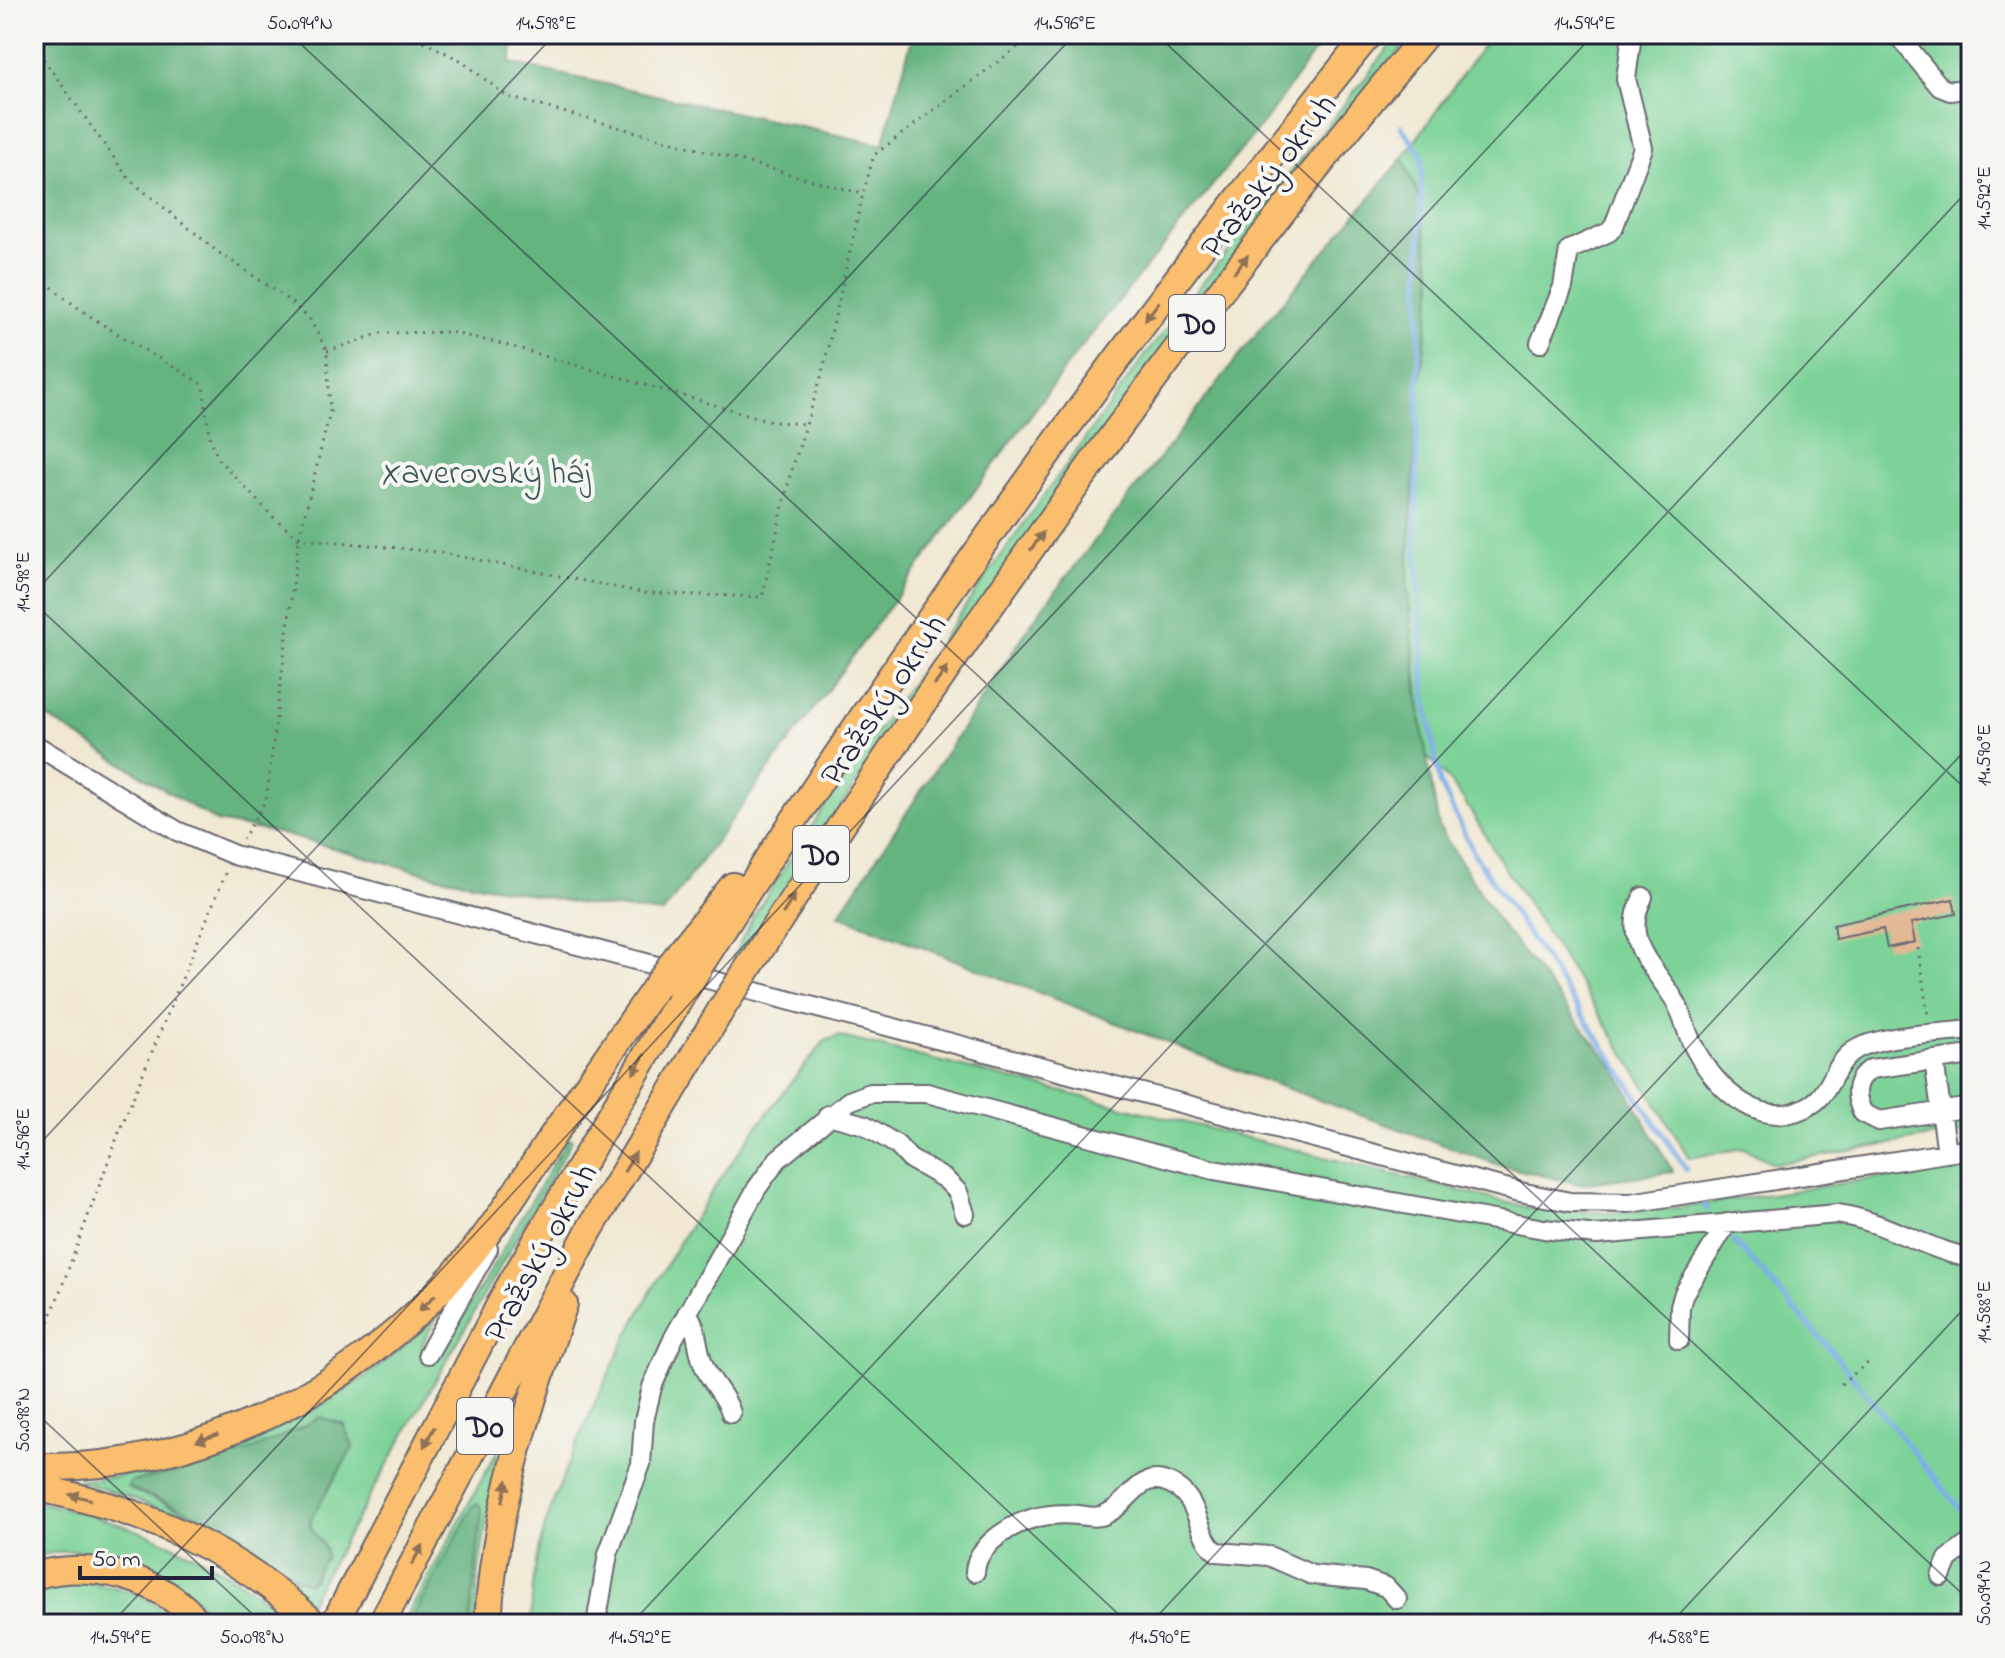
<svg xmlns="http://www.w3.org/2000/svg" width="2005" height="1658" font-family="'Indie Flower',sans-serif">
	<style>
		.green { fill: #7cd297; stroke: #4f7a69; stroke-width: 2; fill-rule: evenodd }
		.forest { fill: #65b480; stroke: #446b5e; stroke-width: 2 }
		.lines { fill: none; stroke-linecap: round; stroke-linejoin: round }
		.stream { stroke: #7eaee9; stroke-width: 5 }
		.building { fill: #e3b895 }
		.minor-casing { stroke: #6a6770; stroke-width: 22 }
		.highway-casing { stroke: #6a6770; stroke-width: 30 }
		.path { stroke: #6a6770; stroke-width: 3; stroke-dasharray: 2 6; stroke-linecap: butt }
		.minor { stroke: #fff; stroke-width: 18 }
		.highway { stroke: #fabe6e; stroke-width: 26 }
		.highway-bridge-casing { stroke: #6a6770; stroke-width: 30; stroke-linecap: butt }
		.highway-bridge { stroke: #fabe6e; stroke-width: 26 }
		.oneway { fill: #8e7054 }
		.ticks { fill: none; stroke: #22223b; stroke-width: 2; stroke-opacity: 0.45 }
		.labels { text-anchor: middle; stroke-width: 8; stroke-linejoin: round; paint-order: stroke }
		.shield { fill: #f6f6f2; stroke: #626272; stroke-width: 2 }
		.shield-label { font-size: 32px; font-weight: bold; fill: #22223b }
		.street-label { font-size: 34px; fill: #22223b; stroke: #f6f6f2 }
		.park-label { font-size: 34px; fill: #3d5757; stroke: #f6f6f2 }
		.neatline { fill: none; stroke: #22223b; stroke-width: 3 }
		.ticks-label { font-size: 20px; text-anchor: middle; fill: #22223b }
	</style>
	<rect width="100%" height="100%" fill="#f6f6f2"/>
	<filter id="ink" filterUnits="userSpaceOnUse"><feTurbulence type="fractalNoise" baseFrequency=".0125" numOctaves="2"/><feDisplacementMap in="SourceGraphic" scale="16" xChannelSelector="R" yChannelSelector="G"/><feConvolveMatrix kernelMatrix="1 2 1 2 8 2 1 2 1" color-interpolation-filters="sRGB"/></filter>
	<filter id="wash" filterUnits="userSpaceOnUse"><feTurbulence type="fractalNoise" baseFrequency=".006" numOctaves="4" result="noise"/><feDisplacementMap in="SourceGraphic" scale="32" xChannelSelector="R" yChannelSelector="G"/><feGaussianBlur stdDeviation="1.8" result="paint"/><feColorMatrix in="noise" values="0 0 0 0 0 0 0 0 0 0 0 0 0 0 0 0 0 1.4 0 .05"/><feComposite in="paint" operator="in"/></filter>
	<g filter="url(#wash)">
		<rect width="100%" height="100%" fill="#f0e8d2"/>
		<path class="green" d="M1400 34H1412L928 675 739 960 733 957 754 915 831 797 1031 513 1147 353Z
			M1491 34H1971V1130L1775 1164 1744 1148 1689 1158C1634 1065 1574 975 1515 884 1486 841 1464 789 1425 755L1407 585 1420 381 1433 282 1403 158Z
			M838 1036 1533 1209 1617 1213 1684 1207 1971 1164V1624H532C528 1555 555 1494 582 1432 645 1286 723 1162 825 1041Z
			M568 1138 572 1140 309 1603C239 1545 163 1502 74 1481 212 1472 345 1410 441 1311L422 1344 441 1355ZM320 1417 343 1424 353 1447 310 1520 313 1532 326 1550 313 1580 276 1562 213 1522 131 1490 132 1481C201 1470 259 1451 320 1417Z
			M498 1450 478 1577 476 1624H470L482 1510 476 1504 409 1624H403Z
			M34 1501C136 1523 216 1556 297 1624H218C176 1569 103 1536 34 1557Z
			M61 1579C109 1586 143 1586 178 1624H34V1584Z"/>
		<path class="forest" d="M34 34H516L510 63 883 145 913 34H1327L1268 117 1078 351 663 913 587 905 435 876 278 833 217 822 34 709Z
			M1403 158 1419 196 1433 283 1420 381 1407 585 1420 717 1439 827 1500 924 1614 1067 1673 1172 1579 1184 1502 1166 1263 1080 839 915 1039 612 1265 323Z
			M320 1417 343 1424 353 1447 310 1520C308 1535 327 1540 326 1557L309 1583 295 1578 256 1548 213 1522 128 1487 132 1481C201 1470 259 1451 320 1417Z
			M479 1504 482 1509 470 1624H409L474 1505Z"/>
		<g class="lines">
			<path class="stream" d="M1401 126 1422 156 1416 541 1425 695 1440 783 1475 855 1686 1169
				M1702 1202 1707 1209
				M1734 1241 1825 1343 1971 1523"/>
		</g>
		<g id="blocks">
			<path class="building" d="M1953 899 1956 914 1911 923 1915 942 1887 948 1883 929 1835 939 1833 925Z"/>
		</g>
	</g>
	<g filter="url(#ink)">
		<use href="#blocks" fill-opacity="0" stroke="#6a6770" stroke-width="2"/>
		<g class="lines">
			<defs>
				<path id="minor" d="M1897 34 1940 87 1950 91 1971 88
					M1540 343 1563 287 1569 250 1609 232 1614 226 1643 148 1626 79 1632 34
					M34 744 177 831 234 855 1520 1192 1570 1202 1630 1203 1971 1149
					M1643 897C1621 941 1651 962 1674 999 1683 1014 1686 1033 1695 1049 1716 1089 1764 1135 1812 1104 1831 1092 1833 1066 1852 1052 1878 1034 1939 1034 1971 1030
					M1971 1055 1871 1069C1854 1080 1854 1096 1863 1113L1879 1121 1971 1107
					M1934 1060 1947 1153
					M828 1115 865 1125 897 1145 910 1159 945 1179 958 1192 965 1214
					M687 1313C699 1327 696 1351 705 1368 712 1384 727 1397 731 1413
					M1679 1340 1680 1306 1684 1293 1727 1223
					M428 1354 488 1249
					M975 1572C976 1558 982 1551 992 1541 1018 1519 1044 1512 1078 1515 1088 1516 1098 1519 1108 1513 1131 1502 1139 1470 1169 1483 1202 1497 1195 1536 1217 1552L1269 1556 1312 1575 1366 1580 1386 1587 1397 1599
					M1941 1576 1948 1559 1971 1542
					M596 1624 608 1554 641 1464 644 1421 652 1387 673 1339 757 1188 778 1159 849 1101 870 1093H927L1214 1170 1544 1229 1597 1235 1837 1214C1885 1221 1924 1249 1971 1258"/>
				<path id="highway" d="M680 952 733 886
					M704 959C908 638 1130 330 1369 34
					M747 970C955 645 1179 330 1426 34
					M34 1467C197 1471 360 1388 463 1264 493 1229 518 1189 543 1150 579 1097 616 1044 653 991
					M34 1487C145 1510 230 1546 315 1624
					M34 1576C90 1559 163 1577 199 1624
					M334 1624 508 1289 680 998
					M381 1624 590 1229 722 1008
					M488 1624C494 1508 527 1413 564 1304"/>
			</defs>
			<use href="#minor" class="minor-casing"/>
			<use href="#highway" class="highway-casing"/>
			<path class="path" d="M409 34 460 60 508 97 863 194 874 155 1035 34
				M34 46 129 179 218 252 282 295 309 318 327 351 330 412 299 538 266 800 243 839
				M34 271C83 319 146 349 203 385L209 434 218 459 273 517 299 538 437 552 645 593 762 597 790 476 822 374 863 194
				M327 351 381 333 450 332 510 346 774 422 808 424
				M1918 948 1928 1016
				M35 1359 121 1127 227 870
				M1841 1384 1869 1362"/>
			<use href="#minor" class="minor"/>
			<use href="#highway" class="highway"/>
			<defs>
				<path id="highway-bridge" d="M653 991 680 952
					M680 998 704 959
					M722 1008 747 970"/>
			</defs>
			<use href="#highway-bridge" class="highway-bridge-casing"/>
			<use href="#highway-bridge" class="highway-bridge"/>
		</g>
		<defs><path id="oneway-solid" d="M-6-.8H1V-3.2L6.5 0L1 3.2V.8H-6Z" transform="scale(2)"/></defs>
		<g class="oneway">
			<use href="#oneway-solid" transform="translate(1241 264) rotate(-52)"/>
			<use href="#oneway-solid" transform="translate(1152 311) rotate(127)"/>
			<use href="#oneway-solid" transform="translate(1037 541) rotate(-54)"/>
			<use href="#oneway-solid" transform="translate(941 676) rotate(-55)"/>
			<use href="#oneway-solid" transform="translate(789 904) rotate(-57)"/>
			<use href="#oneway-solid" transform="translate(639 1064) rotate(121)"/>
			<use href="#oneway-solid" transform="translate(630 1162) rotate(-59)"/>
			<use href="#oneway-solid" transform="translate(427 1303) rotate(135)"/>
			<use href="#oneway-solid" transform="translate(429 1437) rotate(118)"/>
			<use href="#oneway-solid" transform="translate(207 1438) rotate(162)"/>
			<use href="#oneway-solid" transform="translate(505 1491) rotate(-78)"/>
			<use href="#oneway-solid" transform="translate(80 1497) rotate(-167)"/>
			<use href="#oneway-solid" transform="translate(417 1555) rotate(-62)"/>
		</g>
	</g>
	<path class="ticks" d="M290 34 1971 1602M1156 34 1971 794M34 36 36 34M34 593 555 34M34 603 1129 1624M34 1150 1075 34M34 1411 263 1624M111 1624 1594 34M631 1624 1971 187M1150 1624 1971 744M1670 1624 1971 1301"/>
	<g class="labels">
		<g class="shield">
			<rect x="1169" y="295" width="56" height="56" rx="6"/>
			<rect x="793" y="826" width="56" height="56" rx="6"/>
			<rect x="457" y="1398" width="56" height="56" rx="6"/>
		</g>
		<g class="shield-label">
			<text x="1197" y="334">D0</text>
			<text x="821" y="865">D0</text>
			<text x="485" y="1437">D0</text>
		</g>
		<g class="street-label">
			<text transform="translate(1267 175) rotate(-52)" y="12">Pražský okruh</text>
			<text transform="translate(882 699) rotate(-56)" y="12">Pražský okruh</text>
			<text transform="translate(539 1252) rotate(-61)" y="12">Pražský okruh</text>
		</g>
		<g class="park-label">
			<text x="486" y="483">Xaverovský háj</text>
		</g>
	</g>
	<rect width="2005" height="1658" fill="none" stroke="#f6f6f2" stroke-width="88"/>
	<path d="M80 1566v12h132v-12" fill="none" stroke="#22223b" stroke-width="4"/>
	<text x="92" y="1566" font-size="24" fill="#22223b" stroke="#f6f6f2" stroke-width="6" paint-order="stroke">50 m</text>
	<rect x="44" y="44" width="1917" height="1570" class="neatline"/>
	<g class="ticks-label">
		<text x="300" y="29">50.094°N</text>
		<text x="546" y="29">14.598°E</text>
		<text x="1065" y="29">14.596°E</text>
		<text x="1585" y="29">14.594°E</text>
		<text transform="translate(1983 198) rotate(-90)" y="7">14.592°E</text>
		<text transform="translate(22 582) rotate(-90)" y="7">14.598°E</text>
		<text transform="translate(1983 755) rotate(-90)" y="7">14.590°E</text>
		<text transform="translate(22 1139) rotate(-90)" y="7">14.596°E</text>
		<text transform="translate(1983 1312) rotate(-90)" y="7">14.588°E</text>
		<text transform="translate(22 1420) rotate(-90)" y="7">50.098°N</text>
		<text transform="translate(1983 1593) rotate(-90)" y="7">50.094°N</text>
		<text x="121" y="1643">14.594°E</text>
		<text x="252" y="1643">50.098°N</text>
		<text x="640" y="1643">14.592°E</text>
		<text x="1160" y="1643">14.590°E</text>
		<text x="1679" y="1643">14.588°E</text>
	</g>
</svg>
